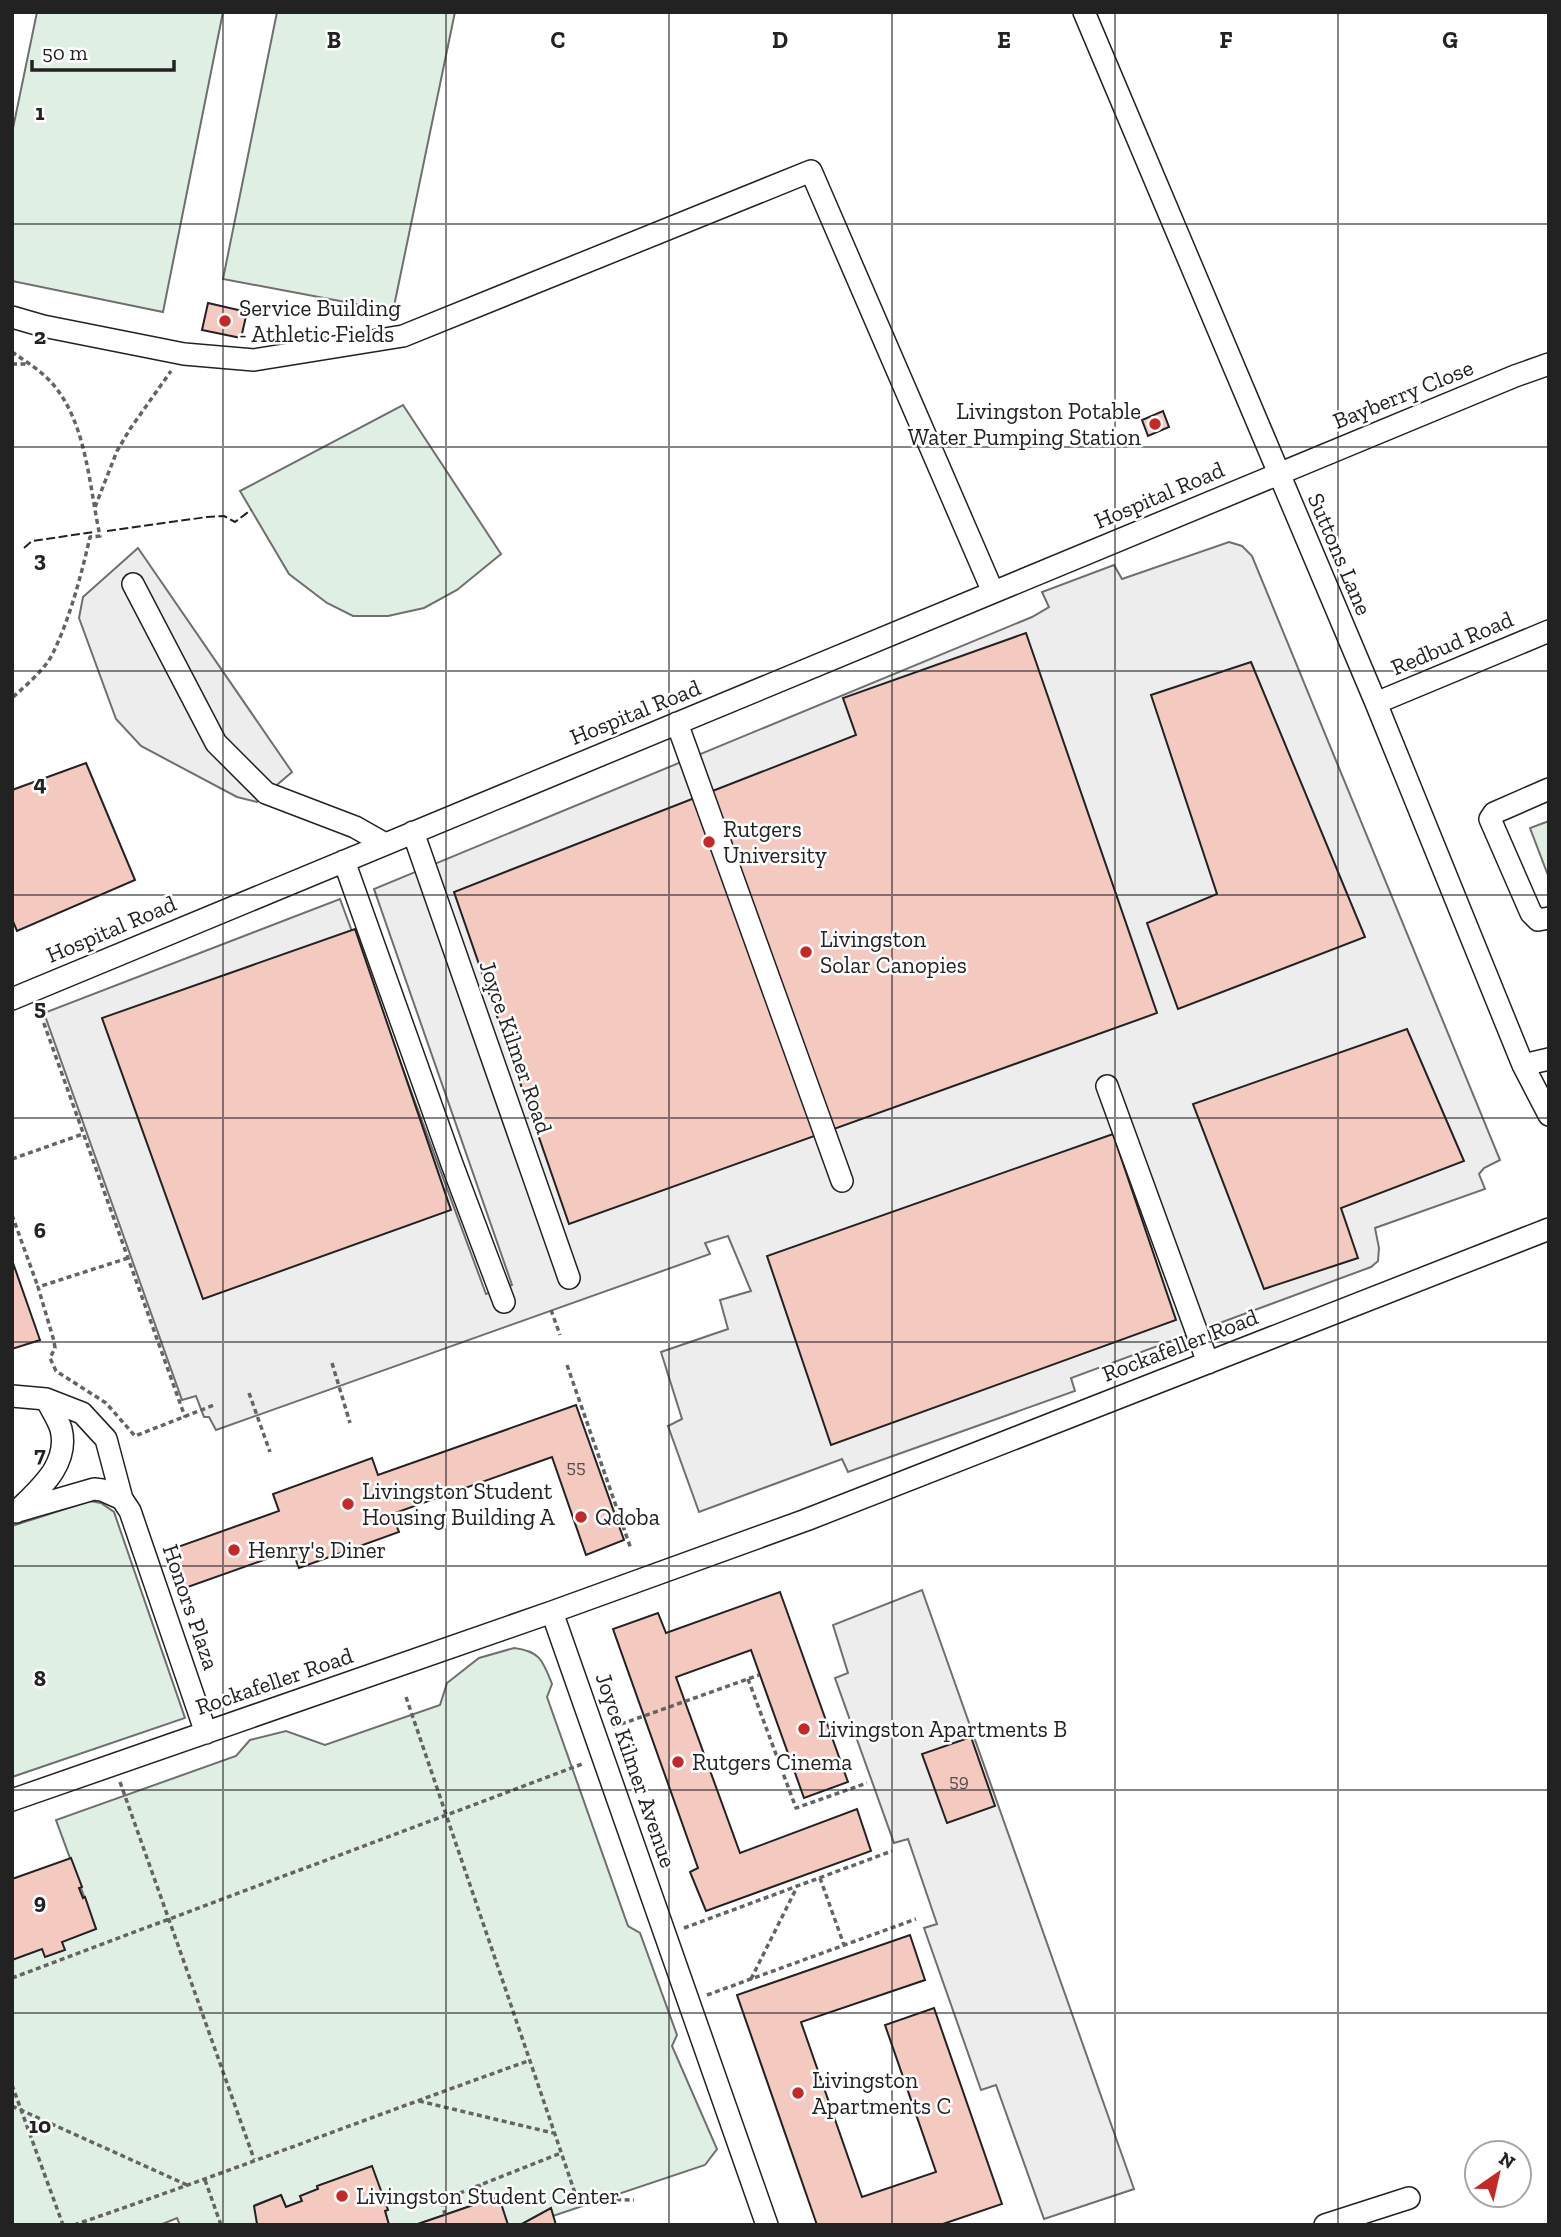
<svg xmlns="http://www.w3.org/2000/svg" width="1561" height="2237" font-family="'Zilla Slab',serif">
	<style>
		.green { fill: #e0efe3; stroke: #6f6f6f; stroke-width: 2 }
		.parking { fill: #ededed; stroke: #6f6f6f; stroke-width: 2 }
		.building { fill: #f3c9c0; stroke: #222; stroke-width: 2 }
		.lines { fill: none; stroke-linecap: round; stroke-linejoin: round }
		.minor-casing { stroke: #222; stroke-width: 24 }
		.path { stroke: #646464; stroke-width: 3.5; stroke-dasharray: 5 3.5; stroke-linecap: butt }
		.minor { stroke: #fff; stroke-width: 21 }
		.fence { stroke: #222; stroke-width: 2; stroke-dasharray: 9 3.5; stroke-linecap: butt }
		.grid { fill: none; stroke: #222; stroke-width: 2; stroke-opacity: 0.55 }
		.poi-dot { fill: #c62828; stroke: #fff; stroke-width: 2.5 }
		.labels { text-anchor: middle; stroke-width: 5; stroke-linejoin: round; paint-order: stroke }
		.number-label { font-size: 19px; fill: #564c4a }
		.poi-label { font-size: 23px; fill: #222; stroke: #fff; text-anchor: start }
		.street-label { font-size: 23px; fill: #222; stroke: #fff }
		.grid-label { font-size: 23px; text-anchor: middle; font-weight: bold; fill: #222; stroke: #fff; stroke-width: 5; stroke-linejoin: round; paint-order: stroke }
	</style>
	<rect width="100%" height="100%" fill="#fff"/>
	<path class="green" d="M37 12H223L163 312 12 281V133Z
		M277 12H455L393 311 223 279Z
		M403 405 501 554 457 590 424 608 388 616H353L327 603 289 574 240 491Z
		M1549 821V878L1530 828Z
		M90 1501 101 1503 114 1512 185 1718 12 1777V1526Z
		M514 1648C540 1651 543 1661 552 1684L547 1697 628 1926 640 1933 677 2035 672 2046 717 2149 705 2165 526 2225H508L498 2197 415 2225H389L385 2211 387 2210 371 2167 317 2186 318 2189 300 2196 302 2201 286 2207 281 2195 255 2205 262 2225H180L177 2218 160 2225H12V1959L96 1929 56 1820 236 1756 250 1740 286 1731 325 1745 440 1705 447 1683 479 1658Z"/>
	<path class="parking" d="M1229 542 1242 546 1252 556 1500 1160 1484 1168 1479 1174 1485 1189 1375 1228 1379 1248 1378 1261 1371 1267 1071 1378 1075 1391 848 1472 842 1459 699 1512 668 1426 682 1419 661 1352 728 1329 720 1300 751 1291 728 1236 705 1243 710 1254 216 1430 209 1417H204L196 1396 182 1400 44 1013 340 899 486 1294 512 1285 374 889 1032 617 1049 607 1042 592 1114 565 1122 579Z
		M138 548 292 772 257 802 237 797 141 746 116 719 79 618 83 597Z
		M922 1590 1134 2189 1044 2219 996 2085 981 2090 924 1928 937 1924 908 1839 894 1843 835 1678 848 1673 833 1625Z"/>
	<path class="building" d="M208 303 247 312 241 338 202 330Z
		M1163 411 1169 427 1148 436 1142 420Z
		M1026 633 1157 1013 569 1224 454 892 856 735 843 698Z
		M1251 662 1365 937 1178 1009 1147 923 1217 894 1151 695Z
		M86 763 135 880 17 931 12 919V790Z
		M355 929 451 1210 203 1299 102 1018Z
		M1407 1029 1464 1161 1341 1208 1358 1258 1264 1289 1193 1104Z
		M1113 1134 1176 1320 831 1445 767 1256Z
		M12 1260 40 1340 12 1349Z
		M576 1405 624 1540 586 1555 552 1457 392 1514 399 1532 299 1568 292 1550 185 1588 172 1549 279 1511 273 1494 372 1458 378 1475Z
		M780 1592 848 1782 804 1798 751 1650 676 1677 740 1853 857 1809 871 1851 706 1911 690 1872 698 1868 613 1629 658 1613 666 1633Z
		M971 1737 995 1806 947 1823 922 1754Z
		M71 1858 82 1887 79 1888 83 1898 85 1897 96 1929 62 1942 65 1950 45 1957 42 1949 12 1960V1879Z
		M910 1935 925 1980 801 2022 862 2197 936 2172 885 2025 934 2008 1002 2204 940 2225H817L737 1995Z
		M372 2166 388 2210 385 2211 389 2225 257 2224 254 2206 281 2195 286 2207 302 2201 300 2196 318 2189 317 2186Z
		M499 2197 508 2225H415L485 2201Z
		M551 2208 556 2225H520Z"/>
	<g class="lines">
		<defs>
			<path id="minor" d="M1084 12 1376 703 1523 1065 1549 1115
				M12 317 43 326 184 354 254 360 403 336 811 171 993 592
				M133 584 216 743 266 793 355 827 385 844
				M1376 703 1549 631
				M677 723 842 1181
				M1549 789 1494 813 1490 819 1531 913 1538 920 1549 918
				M413 832 569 1278
				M344 861 452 1164 504 1302
				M12 999 1515 376 1549 364
				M1523 1065 1549 1059
				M1107 1086 1208 1363
				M12 1396 46 1399 82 1413 106 1439 122 1499 130 1511 206 1733
				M18 1511 94 1489 102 1490 122 1499
				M16 1512C38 1490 70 1465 61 1429 58 1419 51 1409 46 1399
				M552 1612 767 2225
				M12 1800 552 1612 806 1520 1549 1229
				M1325 2225 1409 2198"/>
		</defs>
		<use href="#minor" class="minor-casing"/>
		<path class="path" d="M12 352C25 361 40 370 51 382 87 422 89 486 100 536L90 537C81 576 70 618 53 653 44 671 26 685 12 698
			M12 364H26
			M95 507 117 451 130 429 171 371
			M38 1007 185 1417
			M12 1159 83 1134
			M12 1215 38 1287
			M128 1258 38 1287 54 1341 55 1348 50 1358 56 1371 106 1403 135 1436 214 1405
			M551 1310 560 1335
			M332 1363 350 1423
			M567 1365 631 1549
			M249 1393 270 1452
			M748 1679 796 1808 867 1783
			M406 1697 577 2199 634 2200
			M613 1727 759 1675
			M120 1782 254 2159
			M820 1878 844 1945
			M684 1928 892 1851
			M12 1978 585 1763
			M751 1979 796 1889
			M707 1995 916 1919
			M12 2085 63 2225
			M419 2101 553 2133
			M12 2106 187 2185
			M205 2180 221 2225
			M479 2185 485 2201
			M445 2215 442 2200 561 2153
			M74 2225C226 2173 376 2115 528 2061"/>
		<use href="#minor" class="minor"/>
		<path class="fence" d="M107 531 207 517 224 516 235 522 251 510
			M24 548 32 541 94 532"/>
	</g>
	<path class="grid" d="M223 12V2225M446 12V2225M669 12V2225M892 12V2225M1115 12V2225M1338 12V2225M12 224H1549M12 447H1549M12 671H1549M12 895H1549M12 1118H1549M12 1342H1549M12 1566H1549M12 1790H1549M12 2013H1549"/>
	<g class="poi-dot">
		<circle cx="225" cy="321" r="7"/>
		<circle cx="1155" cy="424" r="7"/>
		<circle cx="709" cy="842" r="7"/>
		<circle cx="806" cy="952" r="7"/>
		<circle cx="348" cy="1504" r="7"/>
		<circle cx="581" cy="1517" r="7"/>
		<circle cx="234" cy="1550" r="7"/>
		<circle cx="804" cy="1729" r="7"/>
		<circle cx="678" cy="1762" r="7"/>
		<circle cx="798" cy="2093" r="7"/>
		<circle cx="342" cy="2196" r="7"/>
	</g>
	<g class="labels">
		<g class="number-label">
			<text x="576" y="1473">55</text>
			<text x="959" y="1787">59</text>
		</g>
		<g class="poi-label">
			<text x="239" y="316">Service Building<tspan x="239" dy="26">- Athletic Fields</tspan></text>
			<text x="1141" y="419" text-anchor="end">Livingston Potable<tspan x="1141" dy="26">Water Pumping Station</tspan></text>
			<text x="723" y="837">Rutgers<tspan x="723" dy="26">University</tspan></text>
			<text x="820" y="947">Livingston<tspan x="820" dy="26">Solar Canopies</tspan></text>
			<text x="362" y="1499">Livingston Student<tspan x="362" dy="26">Housing Building A</tspan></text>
			<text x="595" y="1525">Qdoba</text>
			<text x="248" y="1558">Henry's Diner</text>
			<text x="818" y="1737">Livingston Apartments B</text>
			<text x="692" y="1770">Rutgers Cinema</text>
			<text x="812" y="2088">Livingston<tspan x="812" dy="26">Apartments C</tspan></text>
			<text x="356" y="2204">Livingston Student Center</text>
		</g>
		<g class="street-label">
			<text transform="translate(1403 394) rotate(-22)" y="8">Bayberry Close</text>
			<text transform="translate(1159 495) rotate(-23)" y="8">Hospital Road</text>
			<text transform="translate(1340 554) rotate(67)" y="8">Suttons Lane</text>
			<text transform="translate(1452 643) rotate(-23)" y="8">Redbud Road</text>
			<text transform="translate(635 712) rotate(-22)" y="8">Hospital Road</text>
			<text transform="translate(111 929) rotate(-23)" y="8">Hospital Road</text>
			<text transform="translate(516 1047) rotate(71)" y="8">Joyce Kilmer Road</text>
			<text transform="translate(1180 1345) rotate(-21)" y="8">Rockafeller Road</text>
			<text transform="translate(191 1607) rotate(71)" y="8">Honors Plaza</text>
			<text transform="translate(274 1681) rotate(-19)" y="8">Rockafeller Road</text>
			<text transform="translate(636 1770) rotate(71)" y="8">Joyce Kilmer Avenue</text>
		</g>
	</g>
	<g class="grid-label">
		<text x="334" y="48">B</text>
		<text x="558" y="48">C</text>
		<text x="780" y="48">D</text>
		<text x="1004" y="48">E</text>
		<text x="1226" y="48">F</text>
		<text x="1450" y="48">G</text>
		<text x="40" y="120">1</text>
		<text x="40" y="344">2</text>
		<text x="40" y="567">3</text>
		<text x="40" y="791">4</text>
		<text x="40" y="1015">5</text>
		<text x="40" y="1238">6</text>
		<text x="40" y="1462">7</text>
		<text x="40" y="1686">8</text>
		<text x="40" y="1909">9</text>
		<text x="40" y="2133">10</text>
	</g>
	<rect width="1561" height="2237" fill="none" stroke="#222222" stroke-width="28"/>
	<g transform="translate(1498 2174) rotate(34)"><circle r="33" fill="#ffffff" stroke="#a7a7a7" stroke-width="2"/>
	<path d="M0-5L12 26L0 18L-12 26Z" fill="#c62828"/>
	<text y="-10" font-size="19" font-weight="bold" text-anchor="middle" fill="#222222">N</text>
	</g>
	<path d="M32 60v10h142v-10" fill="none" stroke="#222222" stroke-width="3.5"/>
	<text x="42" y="60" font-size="21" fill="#222222" stroke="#ffffff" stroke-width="5" paint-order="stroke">50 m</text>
</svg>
